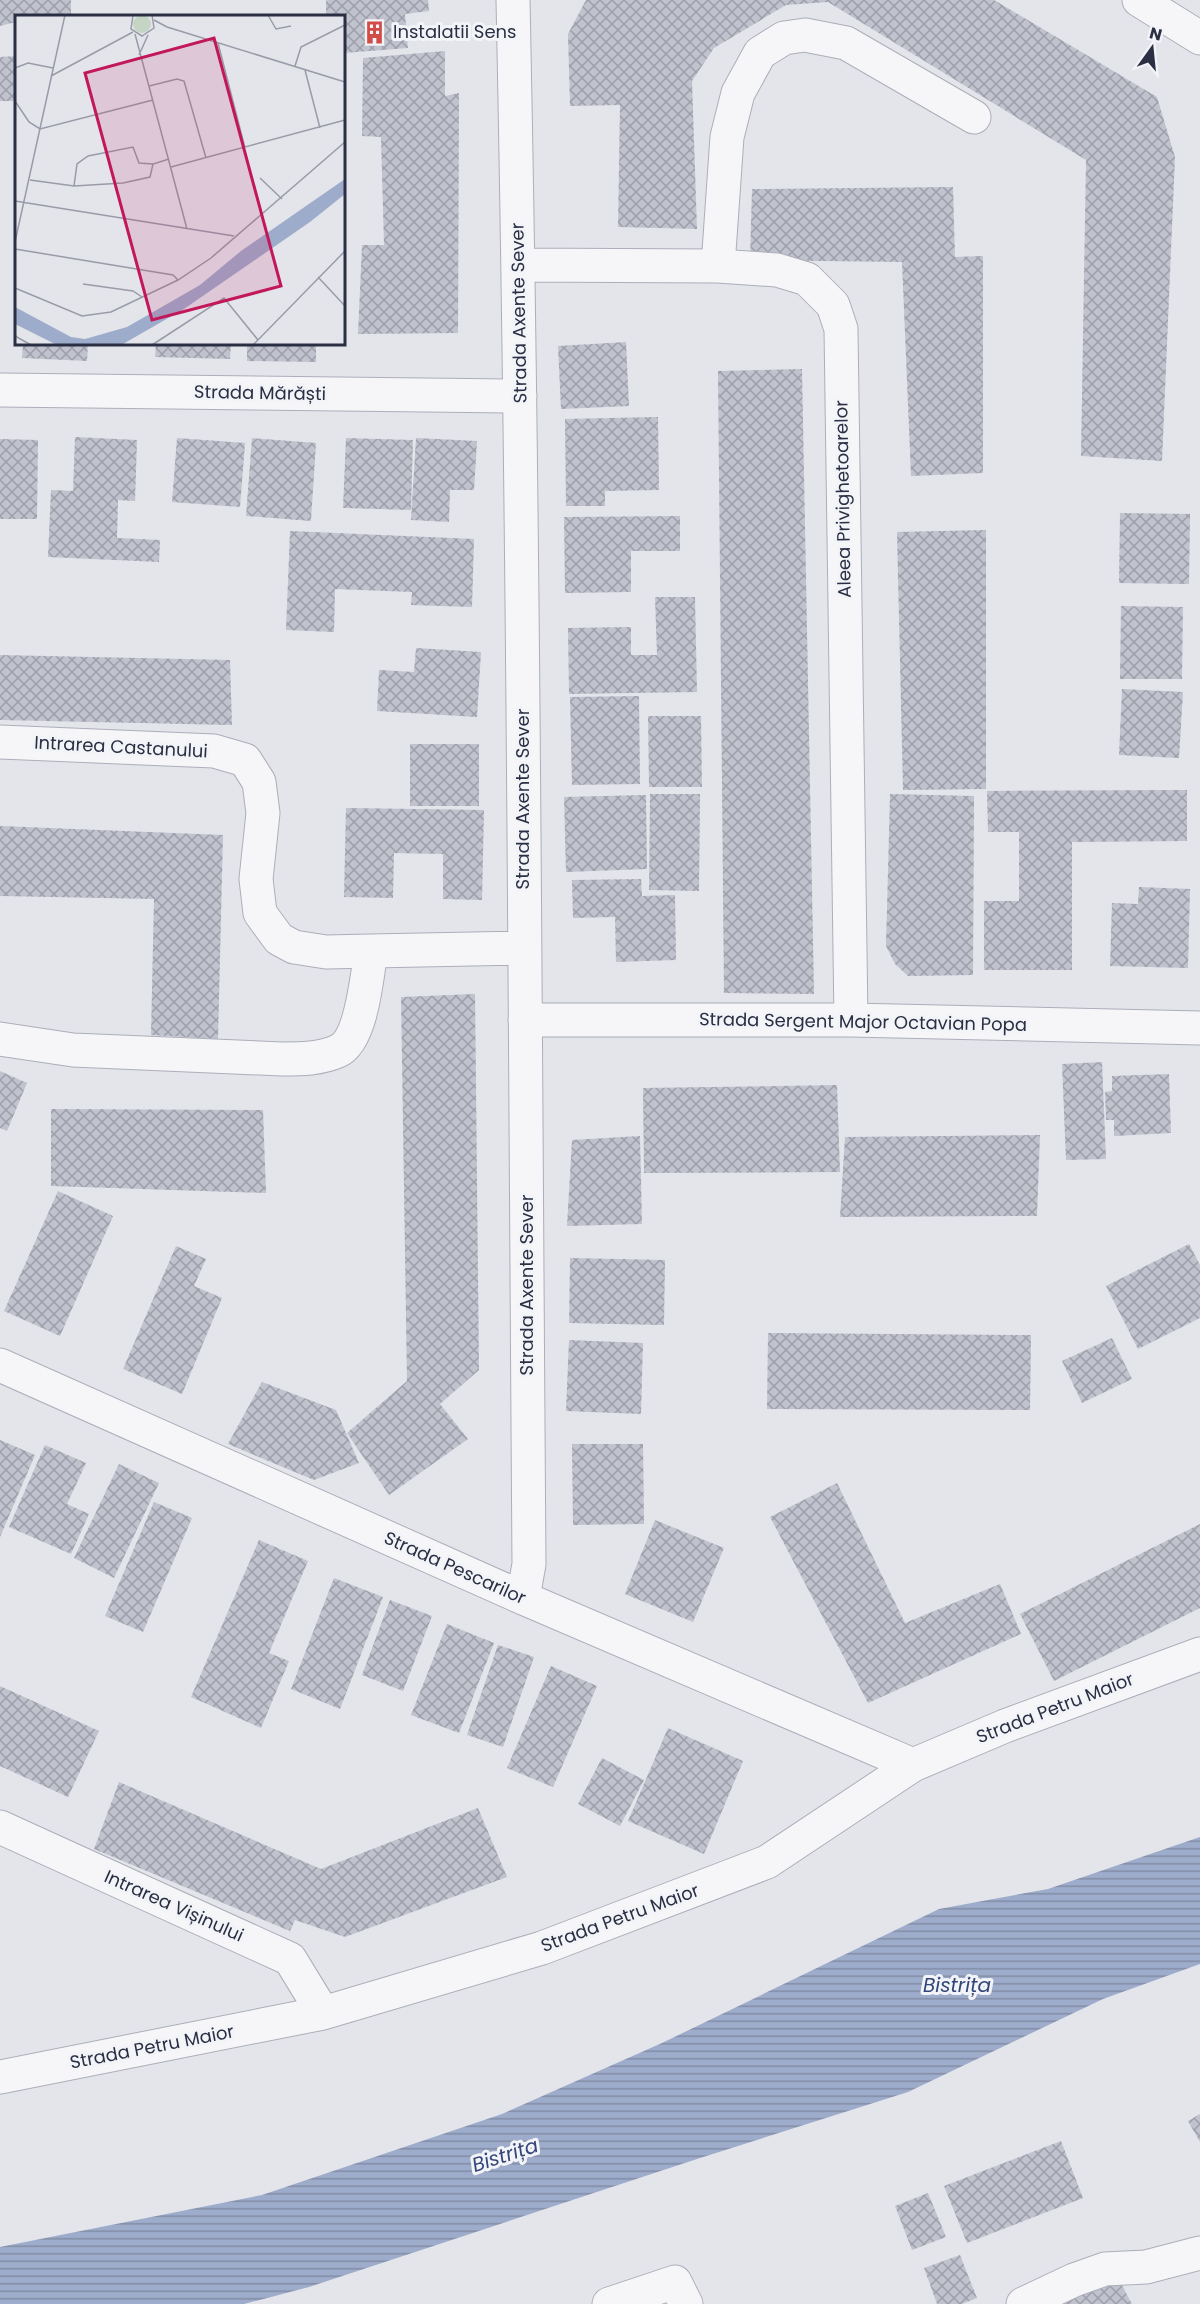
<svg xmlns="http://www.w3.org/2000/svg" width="1200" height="2304" font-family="Poppins,sans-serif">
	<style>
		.water { fill: url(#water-rules) }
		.building { fill: url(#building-cross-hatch) }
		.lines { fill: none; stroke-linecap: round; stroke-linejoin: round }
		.minor-casing { stroke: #acaeb9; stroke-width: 35 }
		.minor { stroke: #f6f6f9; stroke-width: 33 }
		.labels { text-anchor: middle; stroke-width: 6; stroke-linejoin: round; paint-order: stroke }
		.poi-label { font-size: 18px; fill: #2a2f44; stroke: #f3f4f8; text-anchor: start }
		.street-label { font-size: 18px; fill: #2a2f44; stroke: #f3f4f8 }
		.water-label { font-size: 20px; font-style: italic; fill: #334679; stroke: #f3f4f8 }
		.inset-road { fill: none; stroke: #999ca8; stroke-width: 1.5 }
		.view { fill: #c2185b; fill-opacity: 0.15; stroke: #c2185b; stroke-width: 3 }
		.inset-edge { fill: none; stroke: #2a2f44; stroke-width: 3 }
	</style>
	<defs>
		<pattern id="water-rules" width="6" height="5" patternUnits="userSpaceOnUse" patternTransform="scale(1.5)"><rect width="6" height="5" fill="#9eaccb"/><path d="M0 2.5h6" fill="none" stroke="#818ca6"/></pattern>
		<pattern id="building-cross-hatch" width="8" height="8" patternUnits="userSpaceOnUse" patternTransform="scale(1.5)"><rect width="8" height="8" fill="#c0c3ce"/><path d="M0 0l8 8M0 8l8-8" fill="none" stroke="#9c9fa9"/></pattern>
	</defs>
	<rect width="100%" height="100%" fill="#e3e5eb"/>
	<path class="water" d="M1200 1837V1964L1103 1999 908 2092 697 2159 309 2287 244 2304H0V2247L262 2195 502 2114 662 2043 939 1909 1048 1889Z"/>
	<path class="building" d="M0 0H71V16H16V22L0 26Z
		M326 0H428L429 11 405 14 408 48 344 53V16H326Z
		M586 0H994L1157 97 1175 157 1162 461 1081 456 1086 160 828 2 786 5 714 48 692 81 697 229 618 227 620 105 570 106 568 34Z
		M445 51V96L459 93 458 333 358 334 362 245H384L381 137 362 136 363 58Z
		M16 56V101H0V57Z
		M953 187 955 257 983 256V473L911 476 902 262 750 260 752 189Z
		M626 342 629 406 561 409 558 346Z
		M23 344H88L87 361 22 358Z
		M156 344H231L230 359 155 357Z
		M247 344H316V362L247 361Z
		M802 369 814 994 724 993 718 371Z
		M658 417 659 490 605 491V506H566L565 419Z
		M75 437 137 440 135 501 118 500 117 538 160 540 159 562 48 557 51 490 73 491Z
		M177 438 245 443 240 507 172 502Z
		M252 438 316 443 311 521 246 516Z
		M346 438 413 440 411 510 343 508Z
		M416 438 477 441 474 490H450L449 522 411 520Z
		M0 439 38 440 37 519H0Z
		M1120 513 1190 514 1189 584 1119 583Z
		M680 516V551H631V592L565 593 564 517Z
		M986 530V789L903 790 897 532Z
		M290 531 474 539 472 607 411 605 412 592 335 589 334 632 286 630Z
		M655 597H695L697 692 569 694 568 628 631 627V655H657Z
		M1121 606 1183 607 1182 679H1120Z
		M416 648 481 652 477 717 377 711 379 670 414 672Z
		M0 655 230 660 232 725 0 720Z
		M1122 689 1183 692 1179 758 1119 755Z
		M639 696 640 784 572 785 570 697Z
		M648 716H701L702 787H649Z
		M410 744H479V806H410Z
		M1187 790V841L1072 842V970H984V901H1019V832H988L987 791Z
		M650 794H700L699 891 649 890Z
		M890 794 974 796 973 975 908 976 895 964 886 946Z
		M646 795 647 869 566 872 564 797Z
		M346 808 484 810 482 900 443 899V854L394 853 393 898 344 897Z
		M0 826 223 835 218 1039 151 1035 154 899 0 896Z
		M641 879 642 896 675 895 676 960 616 962 615 917 573 918 572 880Z
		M1139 887 1190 889 1188 968 1110 966 1112 903 1138 904Z
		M475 994 479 1370 440 1404 468 1439 389 1495 347 1433 407 1381 401 997Z
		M1102 1062 1106 1159 1066 1160 1062 1064Z
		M0 1071 27 1083 7 1131 0 1128Z
		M1169 1074 1171 1133 1114 1136V1120H1106L1105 1092 1112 1091V1076Z
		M837 1085 840 1172 644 1173 643 1088Z
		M51 1109 263 1110 266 1193 51 1186Z
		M1040 1135 1037 1216 840 1217 845 1137Z
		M640 1136 642 1224 567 1226 572 1140Z
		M58 1191 113 1216 60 1336 4 1311Z
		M1189 1244 1200 1265V1318L1138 1349 1106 1286Z
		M176 1246 206 1259 194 1286 222 1298 182 1394 123 1369Z
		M570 1258 665 1260 664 1325 569 1323Z
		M768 1333 1031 1335 1030 1410 767 1409Z
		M1112 1338 1132 1379 1082 1403 1062 1361Z
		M569 1340 643 1343 641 1414 566 1411Z
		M262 1382 336 1410 359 1463 314 1480 228 1444Z
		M0 1440 35 1455 0 1537Z
		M572 1444H643L644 1524 573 1525Z
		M45 1445 86 1463 67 1504 89 1514 71 1554 9 1527Z
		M119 1464 159 1483 114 1578 74 1558Z
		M837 1483 905 1623 1000 1584 1021 1634 868 1703 770 1517Z
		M154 1502 192 1518 143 1632 105 1616Z
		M655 1520 724 1548 693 1622 625 1594Z
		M1200 1524V1608L1054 1681 1020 1614Z
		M259 1540 308 1561 269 1653 289 1661 261 1728 191 1697Z
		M334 1578 383 1597 340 1709 291 1689Z
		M390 1600 432 1616 403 1691 362 1675Z
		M447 1624 494 1643 459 1733 411 1715Z
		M498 1645 534 1657 503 1747 467 1735Z
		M551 1666 597 1686 553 1787 507 1768Z
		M0 1686 99 1731 68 1797 0 1766Z
		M668 1728 743 1761 704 1854 628 1821Z
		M602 1758 644 1780 620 1826 578 1804Z
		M119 1782 321 1869 478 1808 507 1877 345 1937 295 1920 290 1931 94 1849Z
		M1200 2114V2142L1188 2121Z
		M1061 2141 1083 2198 967 2243 944 2186Z
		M928 2193 946 2237 912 2250 895 2206Z
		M960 2255 977 2298 962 2304H937L924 2268Z
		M1118 2278 1132 2304H1062Z"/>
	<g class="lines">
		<defs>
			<path id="minor" d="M513 0C524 521 525 1043 529 1564L523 1598
				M1139 0 1200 38
				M518 265 718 266 777 270 807 279 833 305 841 329 851 1020
				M718 266 727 137 738 93 760 53 784 38 805 35 846 43 974 117
				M0 390 520 396
				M0 742 214 751 245 760 259 782 263 813 256 879 260 913 279 939 294 947 326 952 371 951
				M525 1020H851L1200 1028
				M0 1039 73 1050 282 1059C301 1059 320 1059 338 1051 362 1040 367 975 371 951L524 948
				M0 1365 523 1598 913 1765
				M0 1827 290 1959 323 2013
				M0 2077 323 2013 542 1948 767 1862 913 1765 1005 1726 1200 1654
				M609 2304 675 2282 686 2304
				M1023 2304 1074 2280 1105 2269 1146 2267 1200 2253"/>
		</defs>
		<use href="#minor" class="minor-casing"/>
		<use href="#minor" class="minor"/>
	</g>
	<defs>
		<symbol id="building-bare" viewBox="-9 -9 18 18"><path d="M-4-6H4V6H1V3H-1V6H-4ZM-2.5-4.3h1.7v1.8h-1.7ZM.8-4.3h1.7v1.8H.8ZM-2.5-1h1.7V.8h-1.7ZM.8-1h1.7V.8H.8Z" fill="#d14b47" stroke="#f3f4f8" stroke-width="2.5" paint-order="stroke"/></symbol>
	</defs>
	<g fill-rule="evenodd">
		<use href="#building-bare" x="358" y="16" width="33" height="33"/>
	</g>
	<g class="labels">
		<g class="poi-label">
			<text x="393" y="38">Instalatii Sens</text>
		</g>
		<g class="street-label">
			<text transform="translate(519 313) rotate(-91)" y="6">Strada Axente Sever</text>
			<text transform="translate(260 393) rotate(1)" y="6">Strada Mărăști</text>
			<text transform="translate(843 499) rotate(-91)" y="6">Aleea Privighetoarelor</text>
			<text transform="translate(121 747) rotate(3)" y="6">Intrarea Castanului</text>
			<text transform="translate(523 799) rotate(-90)" y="6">Strada Axente Sever</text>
			<text transform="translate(863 1022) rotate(1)" y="6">Strada Sergent Major Octavian Popa</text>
			<text transform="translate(527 1285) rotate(-90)" y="6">Strada Axente Sever</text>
			<text transform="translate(455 1568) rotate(24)" y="6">Strada Pescarilor</text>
			<text transform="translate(1055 1708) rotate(-21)" y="6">Strada Petru Maior</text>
			<text transform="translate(174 1906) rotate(24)" y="6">Intrarea Vișinului</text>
			<text transform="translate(620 1918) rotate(-20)" y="6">Strada Petru Maior</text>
			<text transform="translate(152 2047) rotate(-11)" y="6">Strada Petru Maior</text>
		</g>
		<g class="water-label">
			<text x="957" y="1992">Bistrița</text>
			<text transform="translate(505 2155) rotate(-18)" y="7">Bistrița</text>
		</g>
	</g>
	<g transform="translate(15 15)">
		<rect width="330" height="330" fill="#e3e5eb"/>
		<path d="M118 9a9 9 0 1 1 18 0a9 9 0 1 1-18 0Z" fill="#c5d5c4"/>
		<path d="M330 164V179L295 207 169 294 108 329 42 330 0 309V292L56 322 70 324 112 312 185 270 226 236Z" fill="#9eaccb"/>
		<path class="inset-road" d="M118 0 116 14 127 21 139 13 137 0M253 0 261 14 276 11M139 5 152 12 330 67M120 19 172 214M203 28 230 133M124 40 133 20M280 51 286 32 330 10M0 53 13 48 38 53M290 55 305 113M36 61 118 17M134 71 162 64 169 66 191 143M0 86 14 107 25 114 138 85M156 152 330 105M245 163 267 184M15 165 59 171 108 168 135 162 138 149 154 144M59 171 62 149 73 141 118 132 124 148 138 149M0 186 219 221M0 227 50 0M0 234 158 260 163 265M303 262 330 291M68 269 118 276 127 282M0 273 67 301 96 297 163 265 196 243 330 127M0 321 16 330M137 330 209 283 243 325M238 330 330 236"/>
		<path class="view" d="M199 23 266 271 137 305 70 58Z"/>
		<rect width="330" height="330" class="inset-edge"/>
	</g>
	<g transform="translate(1152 48) rotate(15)" stroke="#f3f4f8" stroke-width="4.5" paint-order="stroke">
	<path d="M0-4.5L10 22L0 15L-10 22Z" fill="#2a2f44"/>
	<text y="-9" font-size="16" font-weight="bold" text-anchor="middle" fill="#2a2f44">N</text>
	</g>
</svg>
